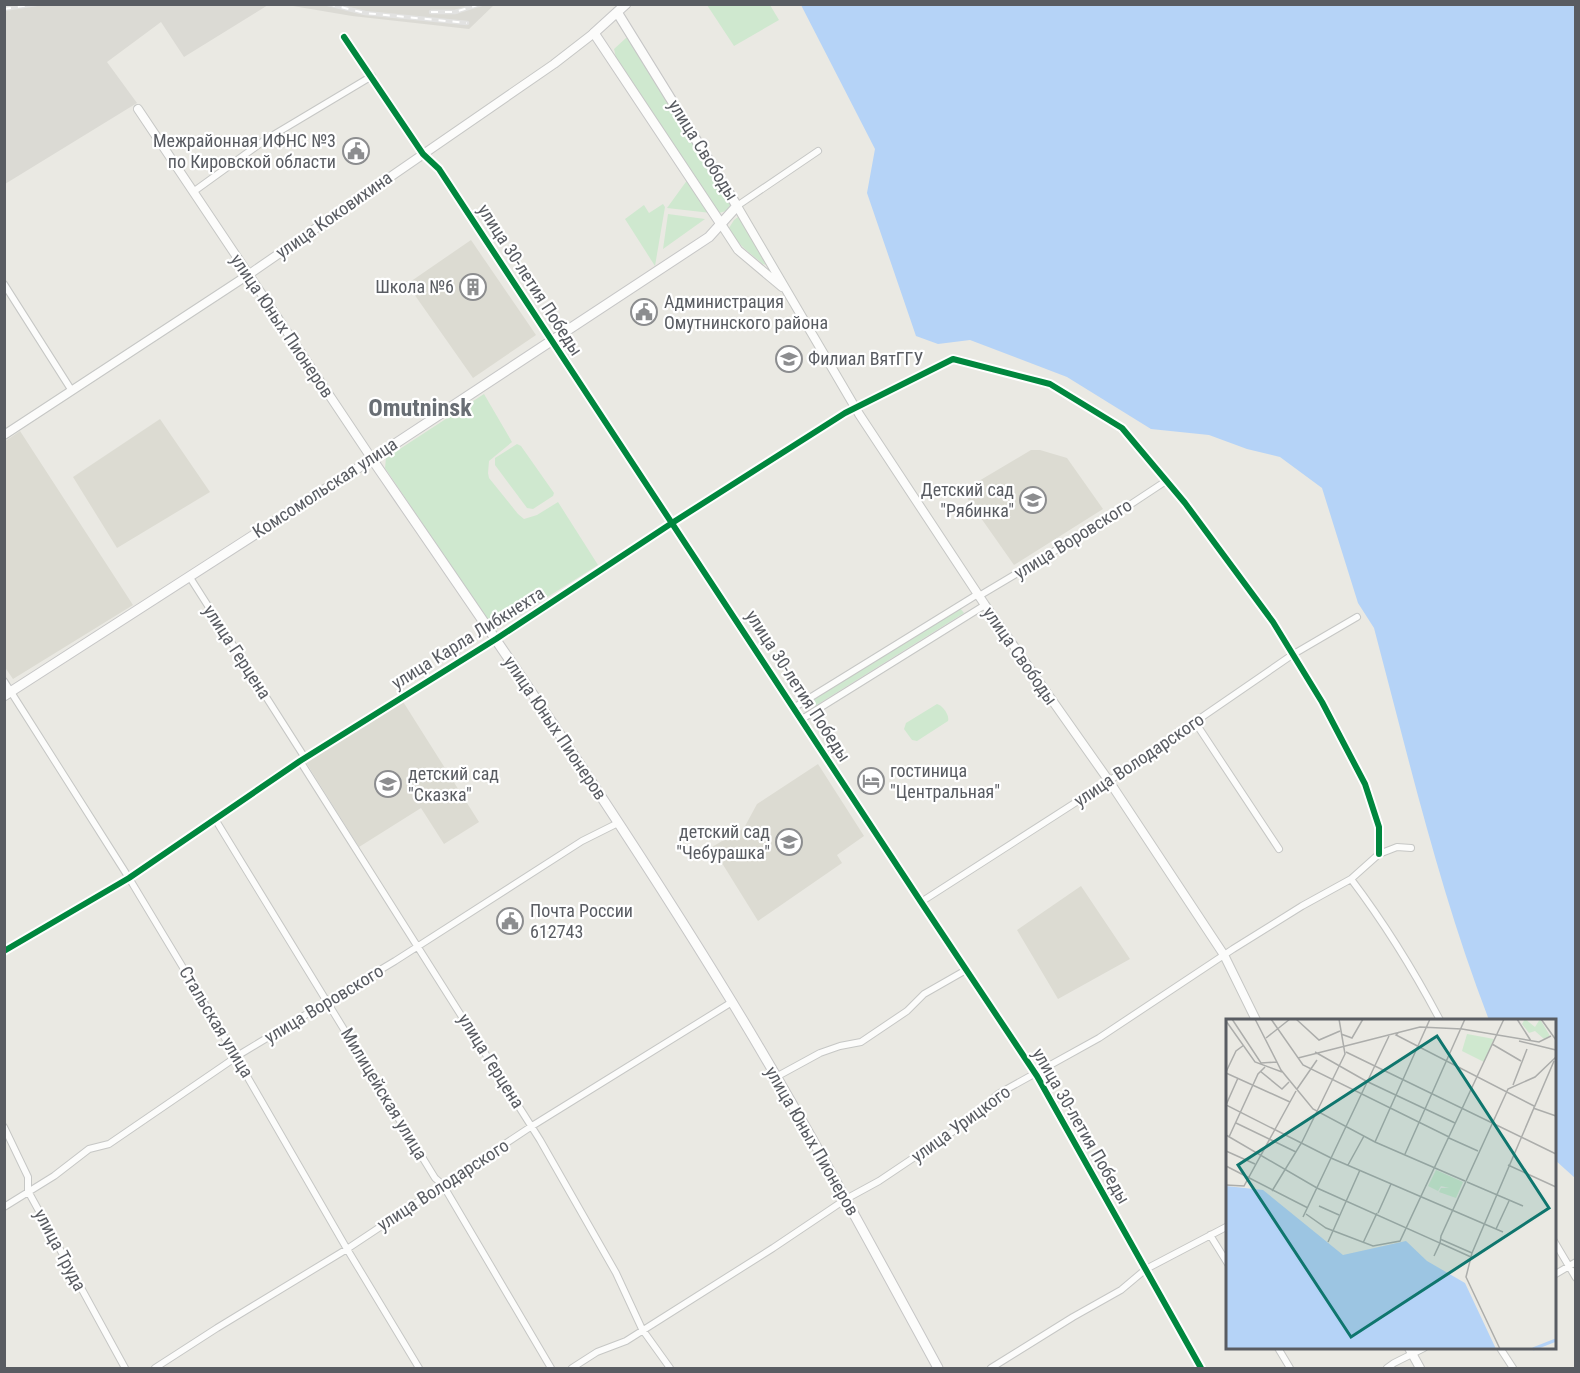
<svg xmlns="http://www.w3.org/2000/svg" width="1580" height="1373" font-family="'Roboto Condensed',sans-serif">
	<style>
		.industrial { fill: #dbdad4 }
		.education { fill: #dcdbd2 }
		.green { fill: #cfe8cf }
		.water { fill: #b5d3f7 }
		.lines { fill: none; stroke-linecap: round; stroke-linejoin: round }
		.minor-casing { stroke: #c6c7c5; stroke-width: 8 }
		.tertiary-casing { stroke: #c6c7c5; stroke-width: 10 }
		.secondary-casing { stroke: #c6c6c6; stroke-width: 11 }
		.minor { stroke: #fcfcfb; stroke-width: 6 }
		.tertiary { stroke: #fcfcfb; stroke-width: 8 }
		.secondary { stroke: #fcfcfb; stroke-width: 9 }
		.rail-casing { stroke: #e2e2e1; stroke-width: 4.5 }
		.rail { stroke: #fff; stroke-width: 2; stroke-dasharray: 7; stroke-linecap: butt }
		.cycleway-casing { stroke: #fff; stroke-width: 10 }
		.cycleway { stroke: #00873e; stroke-width: 6 }
		.labels { text-anchor: middle; stroke-width: 4.5; stroke-linejoin: round; paint-order: stroke }
		.poi-label { font-size: 18px; fill: #595c62; stroke: #fff; text-anchor: start }
		.street-label { font-size: 18px; fill: #595c62; stroke: #fff }
		.district-label { font-size: 24px; font-weight: bold; fill: #696e74; stroke: #fff }
		.inset-river { fill: none; stroke: #b5d3f7; stroke-width: 3 }
		.inset-road { fill: none; stroke: #acadab; stroke-width: 1.5 }
		.view { fill: #0f766e; fill-opacity: 0.15; stroke: #0f766e; stroke-width: 3 }
		.inset-edge { fill: none; stroke: #595c62; stroke-width: 3 }
	</style>
	<rect width="100%" height="100%" fill="#eae9e3"/>
	<path class="industrial" d="M5 4H268V5L184 57 161 22 107 62 137 103 5 184Z
		M287 5H494L469 29 352 16Z"/>
	<path class="education" d="M471 240 536 335 473 378 407 284Z
		M160 419 210 492 117 548 73 477Z
		M20 431 133 605 13 679 4 666V442Z
		M1031 450H1040L1067 458 1103 509 1014 565 962 491Z
		M402 700 479 822 444 844 421 808 359 847 305 761Z
		M818 764 864 836 837 855 842 863 758 921 712 847 744 828 757 804Z
		M1081 886 1130 959 1058 999 1017 930Z"/>
	<path class="green" d="M707 5H770L779 20 734 46Z
		M626 38H629L734 204 726 211 719 213 616 58 614 49Z
		M688 179 711 213 667 208Z
		M663 204 665 207 655 266 625 219 644 205 649 213Z
		M668 214 705 219 663 249Z
		M738 217H740L766 265 763 264C750 253 736 244 729 228L734 220Z
		M484 394 512 442 489 461 488 473 489 478 518 514 524 519 537 515 558 502 598 565 497 629 491 625 385 468 386 458Z
		M517 444 521 446 554 493 553 496 533 509 527 508 495 465V458Z
		M960 608 964 613 815 706 811 700Z
		M937 704C942 705 950 715 948 721L917 741 912 740 904 729 906 723Z"/>
	<path class="water" d="M801 5H1575V1178L1555 1160 1554 1020H1489C1440 893 1409 760 1374 628L1358 603 1322 488 1280 457 1247 449 1209 435 1151 429 1067 377 970 340 938 344 916 336 867 193 875 149Z"/>
	<g class="lines">
		<defs>
			<path id="minor" d="M344 37 423 154 439 169 921 902 1037 1076 1201 1368
				M193 192 265 140 372 76
				M737 206 818 151
				M4 284 72 391
				M189 576 305 758
				M979 596 1113 516 1166 481
				M4 681 129 878 211 1014 347 1249 419 1368
				M795 707 978 594
				M802 719 985 605
				M1195 722 1279 849
				M300 761 540 1140 616 1273 642 1329 670 1368
				M215 819 435 1178 443 1185 551 1368
				M1351 879C1385 924 1414 971 1440 1020
				M921 902 1109 781 1292 655 1357 617
				M4 951 129 878 300 761 496 639 672 523 845 413 953 359 1050 384 1122 428 1185 503 1273 622 1322 702 1365 784 1379 827V854
				M776 1077 820 1053 840 1046 861 1042 907 1011 924 994 966 970
				M4 1127 28 1177V1191L125 1368
				M4 1207 54 1176 89 1149 109 1144 242 1053 395 961 582 841 618 823
				M1210 1235 1228 1264
				M1554 1241 1576 1278
				M1554 1275 1576 1262
				M1278 1348 1290 1368
				M1500 1348 1513 1368
				M155 1368 217 1328 347 1249 532 1126 732 1002
				M572 1368 597 1352 626 1341 773 1248 846 1199 879 1181 973 1118 998 1094 1099 1038 1233 949 1302 906 1351 879 1379 854 1397 847 1411 848
				M991 1368 1073 1317 1121 1290 1146 1269 1228 1226
				M1387 1368 1394 1363 1424 1348"/>
			<path id="tertiary" d="M138 109 372 459
				M737 206 859 414 985 605 1109 781 1224 955 1256 1020
				M721 224 738 250 782 287
				M4 435 248 275 554 64 594 33
				M1409 1348 1420 1368"/>
			<path id="secondary" d="M626 4 594 33 721 224
				M372 459C495 638 619 817 732 1002 805 1122 871 1245 938 1368
				M4 696 372 459 709 237 737 206 617 12"/>
		</defs>
		<use href="#minor" class="minor-casing"/>
		<use href="#tertiary" class="tertiary-casing"/>
		<use href="#secondary" class="secondary-casing"/>
		<use href="#minor" class="minor"/>
		<use href="#tertiary" class="tertiary"/>
		<use href="#secondary" class="secondary"/>
		<defs>
			<path id="rail" d="M328 4 365 13 467 23
				M4 9 36 4
				M431 12H455L481 4"/>
		</defs>
		<use href="#rail" class="rail-casing"/>
		<use href="#rail" class="rail"/>
		<defs>
			<path id="cycleway" d="M344 37 423 154 439 169 921 902 1037 1076 1201 1368
				M4 951 129 878 300 761 496 639 672 523 845 413 953 359 1050 384 1122 428 1185 503 1273 622 1322 702 1365 784 1379 827V854"/>
		</defs>
		<use href="#cycleway" class="cycleway-casing"/>
		<use href="#cycleway" class="cycleway"/>
	</g>
	<defs>
		<symbol id="civic-ring" viewBox="-11 -11 22 22"><circle r="9.5" fill="#fff" stroke="#8c8d8f" stroke-width="1.5"/><path d="M-.6-6.5H3V-4.5H.6V-3L4-1V1h2V6H-6V1h2V-1L-.6-3ZM-1.2 2.5V6h2.4V2.5Z" fill="#8c8d8f"/></symbol>
		<symbol id="building-ring" viewBox="-11 -11 22 22"><circle r="9.5" fill="#fff" stroke="#8c8d8f" stroke-width="1.5"/><path d="M-4-6H4V6H1V3H-1V6H-4ZM-2.5-4.3h1.7v1.8h-1.7ZM.8-4.3h1.7v1.8H.8ZM-2.5-1h1.7V.8h-1.7ZM.8-1h1.7V.8H.8Z" fill="#8c8d8f"/></symbol>
		<symbol id="university-ring" viewBox="-11 -11 22 22"><circle r="9.5" fill="#fff" stroke="#8c8d8f" stroke-width="1.5"/><path d="M0-5L7-2L0 1L-7-2ZM-4 1L0 2.5L4 1V4Q0 6-4 4Z" fill="#8c8d8f"/></symbol>
		<symbol id="school-ring" viewBox="-11 -11 22 22"><circle r="9.5" fill="#fff" stroke="#8c8d8f" stroke-width="1.5"/><path d="M0-5L7-2L0 1L-7-2ZM-4 1L0 2.5L4 1V4Q0 6-4 4Z" fill="#8c8d8f"/></symbol>
		<symbol id="hotel-ring" viewBox="-11 -11 22 22"><circle r="9.5" fill="#fff" stroke="#8c8d8f" stroke-width="1.5"/><path d="M-6-4.5h1.5V1H6V5H4.5V3h-9V5H-6ZM-4 0a1.8 1.8 0 1 1 3.6 0ZM.5 0V-2.5h3Q6-2.5 6 0Z" fill="#8c8d8f"/></symbol>
	</defs>
	<g fill-rule="evenodd">
		<use href="#civic-ring" x="341" y="136" width="30" height="30"/>
		<use href="#building-ring" x="458" y="272" width="30" height="30"/>
		<use href="#civic-ring" x="629" y="297" width="30" height="30"/>
		<use href="#university-ring" x="774" y="344" width="30" height="30"/>
		<use href="#school-ring" x="1018" y="485" width="30" height="30"/>
		<use href="#hotel-ring" x="856" y="766" width="30" height="30"/>
		<use href="#school-ring" x="373" y="769" width="30" height="30"/>
		<use href="#school-ring" x="774" y="827" width="30" height="30"/>
		<use href="#civic-ring" x="495" y="906" width="30" height="30"/>
	</g>
	<g class="labels">
		<g class="poi-label">
			<text x="336" y="147" text-anchor="end">Межрайонная ИФНС №3<tspan x="336" dy="21">по Кировской области</tspan></text>
			<text x="454" y="293" text-anchor="end">Школа №6</text>
			<text x="664" y="308">Администрация<tspan x="664" dy="21">Омутнинского района</tspan></text>
			<text x="808" y="365">Филиал ВятГГУ</text>
			<text x="1014" y="496" text-anchor="end">Детский сад<tspan x="1014" dy="21">"Рябинка"</tspan></text>
			<text x="890" y="777">гостиница<tspan x="890" dy="21">"Центральная"</tspan></text>
			<text x="408" y="780">детский сад<tspan x="408" dy="21">"Сказка"</tspan></text>
			<text x="770" y="838" text-anchor="end">детский сад<tspan x="770" dy="21">"Чебурашка"</tspan></text>
			<text x="530" y="917">Почта России<tspan x="530" dy="21">612743</tspan></text>
		</g>
		<g class="street-label">
			<text transform="translate(703 150) rotate(58)" y="6">улица Свободы</text>
			<text transform="translate(334 215) rotate(-35)" y="6">улица Коковихина</text>
			<text transform="translate(530 280) rotate(57)" y="6">улица 30-летия Победы</text>
			<text transform="translate(282 326) rotate(56)" y="6">улица Юных Пионеров</text>
			<text transform="translate(325 488) rotate(-33)" y="6">Комсомольская улица</text>
			<text transform="translate(1073 539) rotate(-32)" y="6">улица Воровского</text>
			<text transform="translate(468 638) rotate(-32)" y="6">улица Карла Либкнехта</text>
			<text transform="translate(237 652) rotate(57)" y="6">улица Герцена</text>
			<text transform="translate(1020 656) rotate(55)" y="6">улица Свободы</text>
			<text transform="translate(798 686) rotate(57)" y="6">улица 30-летия Победы</text>
			<text transform="translate(555 728) rotate(56)" y="6">улица Юных Пионеров</text>
			<text transform="translate(1139 760) rotate(-34)" y="6">улица Володарского</text>
			<text transform="translate(324 1004) rotate(-31)" y="6">улица Воровского</text>
			<text transform="translate(216 1022) rotate(59)" y="6">Стальская улица</text>
			<text transform="translate(491 1061) rotate(58)" y="6">улица Герцена</text>
			<text transform="translate(384 1094) rotate(59)" y="6">Милицейская улица</text>
			<text transform="translate(961 1124) rotate(-36)" y="6">улица Урицкого</text>
			<text transform="translate(1081 1126) rotate(60)" y="6">улица 30-летия Победы</text>
			<text transform="translate(812 1141) rotate(60)" y="6">улица Юных Пионеров</text>
			<text transform="translate(443 1185) rotate(-33)" y="6">улица Володарского</text>
			<text transform="translate(60 1250) rotate(62)" y="6">улица Труда</text>
		</g>
		<g class="district-label">
			<text x="420" y="416">Omutninsk</text>
		</g>
	</g>
	<g transform="translate(1226 1019)">
		<rect width="330" height="330" fill="#eae9e3"/>
		<path d="M299 0 309 8 314 0 324 17 318 20 309 12 303 14 296 5ZM241 15 268 20 258 43 236 32ZM210 151 237 163 230 179 213 173 215 169H223L215 167 212 172 202 167Z" fill="#cfe8cf"/>
		<path d="M0 167 37 171 117 236 180 222 201 242 239 264 270 330H0Z" fill="#b5d3f7"/>
		<path class="inset-river" d="M307 330 330 321"/>
		<path class="inset-road" d="M6 0 35 44 51 43M29 0 55 51 87 90 149 123 239 162M45 0 77 46 223 118M70 0 93 21 114 12M291 0 305 22M315 0 330 21M0 2 29 43 56 53M173 13 170 16 308 87M115 15 126 19 137 0M40 19 64 0M293 22 330 31M266 25 295 42M89 33 140 62 229 104M120 33 330 135M72 39 194 8 236 10 313 23 325 17M34 52 56 70 63 63M0 53 10 32 18 26M0 54 64 83M12 59 0 86 105 139 277 213M287 66 301 30M71 70 91 41M307 89 330 97M10 104 70 133M0 116 91 169 214 224 208 237M3 118 32 55 39 48M223 119 252 132M149 123 204 0M0 132 29 145M179 135 239 0M122 146 138 117M282 146 330 168M0 147 82 189M241 163 297 187M0 166 18 167 70 72M46 172 76 123 119 35 113 0M93 187 113 196M152 194 165 165M80 195 100 209 147 227 174 222 278 0M77 198 163 17M270 210 283 182M214 220 246 234 240 258 274 330M102 223 134 151M137 224 151 194M246 234 328 42M245 238 214 224 215 217 282 70 309 58 330 38"/>
		<path class="view" d="M211 17 323 189 125 318 12 146Z"/>
		<rect width="330" height="330" class="inset-edge"/>
	</g>
	<rect width="1580" height="1373" fill="none" stroke="#595c62" stroke-width="12"/>
</svg>
